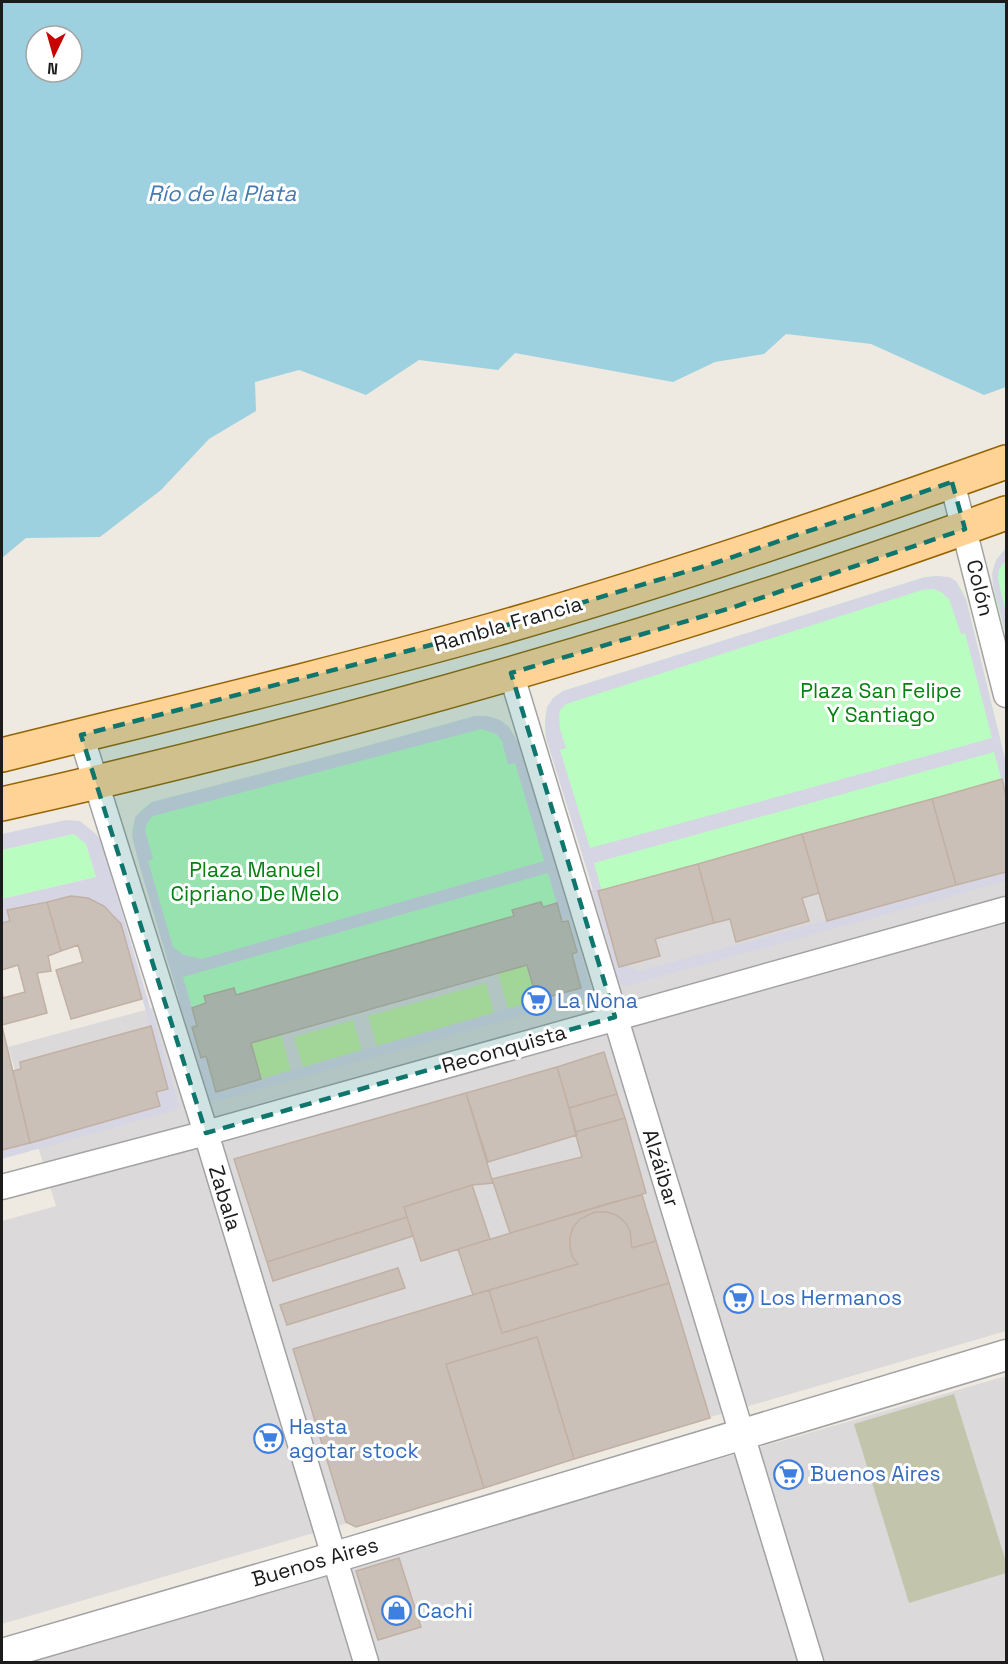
<svg xmlns="http://www.w3.org/2000/svg" width="1008" height="1664" font-family="'Space Grotesk',sans-serif">
	<style>
		.residential { fill: #dbd9d9 }
		.construction { fill: #c3c4ac }
		.grass { fill: #c7eda3 }
		.park { fill: #bafdc0 }
		.plaza { fill: #d6d5e4; fill-rule: evenodd }
		.water { fill: #9ed1e0; fill-rule: evenodd }
		.building { fill: #cbc0b7; stroke: #c1b0a3; stroke-width: 1.5 }
		.lines { fill: none; stroke-linecap: round; stroke-linejoin: round }
		.minor-casing { stroke: #a3a3a3; stroke-width: 27 }
		.tertiary-casing { stroke: #a3a3a3; stroke-width: 33 }
		.primary-casing { stroke: #956400; stroke-width: 36 }
		.minor { stroke: #fff; stroke-width: 24 }
		.tertiary { stroke: #fff; stroke-width: 30 }
		.primary { stroke: #ffd296; stroke-width: 33 }
		.marked { fill: #0f766e; fill-opacity: 0.2; stroke: #0f766e; stroke-width: 4.5; stroke-dasharray: 12 8; stroke-linejoin: round }
		.labels { text-anchor: middle; stroke-width: 6; stroke-linejoin: round; paint-order: stroke }
		.street-label { font-size: 21px; fill: #1c1c1c; stroke: #fff }
		.park-label { font-size: 21px; fill: #04810f; stroke: #fff }
		.shop-label { font-size: 21px; fill: #366cbe; stroke: #fff; text-anchor: start }
		.water-label { font-size: 22px; font-style: italic; fill: #437ab2; stroke: #fff }
	</style>
	<rect width="100%" height="100%" fill="#efeae1"/>
	<path class="residential" d="M1006 778V1331L2 1624V1221L56 1206 8 1047Z
		M1006 1376V1662H17Z"/>
	<path class="construction" d="M954 1394 1006 1562V1573L909 1603 854 1424Z"/>
	<path class="grass" d="M527 965 537 1000 508 1009 498 973Z
		M486 983 494 1013 377 1046 368 1016Z
		M353 1020 362 1050 303 1067 294 1037Z
		M281 1035 291 1070 261 1079 251 1043Z"/>
	<path class="park" d="M1006 548V635C999 606 980 572 1006 548Z
		M938 576C956 578 959 583 966 599L1006 763V778L598 891 546 738C544 716 544 704 563 691L925 577Z
		M475 716C498 717 506 722 518 742L567 901 183 1009 132 836C132 819 138 811 152 802L352 750Z
		M74 834 86 844 96 877 2 899V850Z"/>
	<path class="plaza" d="M1006 548V561L999 569 998 579 1006 613V635L993 586 992 573 996 560Z
		M938 576 949 577 956 581 966 599 1006 763V796L994 752 594 863 622 962 639 971 1006 872V881L626 986 622 985 618 979 594 893 546 738 545 722 547 707 553 698 563 691 925 577ZM933 589 941 592 949 599 961 634 965 633 992 738 590 848 560 750 566 748 560 729 559 717 560 710 566 704 922 590Z
		M475 716H487L500 720 509 727 518 742 567 901 590 988 589 994 584 998 217 1101 211 1100 208 1097 139 864 132 836 135 817 152 802 352 750ZM481 729 496 734 502 741 508 765 515 763 544 861 202 959 184 955 173 947 148 861 153 859 145 830 147 823 153 816ZM548 873 581 988 216 1092 183 977Z
		M66 820 80 821 96 834 101 841 179 1106 176 1110 2 1159V1150L160 1106 156 1092 168 1089 121 924 113 914 104 906 88 898 71 896 7 910 10 921 2 923V899L96 877 86 844 74 834 2 850V834Z"/>
	<path class="water" d="M2 2H1006V387L984 395 871 344 786 334 764 354 715 362 673 382 515 353 498 370 419 360 366 395 299 370 255 382 256 411 209 439 161 490 100 537 26 538 2 558ZM36 36H72V72H36Z"/>
	<path class="building" d="M1002 779 1006 796V872L956 885 932 799Z
		M932 799 956 885 827 921 802 834Z
		M802 834 819 893 802 898 809 921 736 942 730 919 714 923 698 864Z
		M698 864 714 923 655 939 660 956 619 967 598 891Z
		M71 896 88 898 104 906 121 924 142 999 71 1019 56 970 83 962 78 945 61 951 47 902Z
		M47 902 61 951 48 956 51 971 37 973 47 1013 2 1025V991L3 998 25 992 18 965 2 970V923L10 921 7 910Z
		M541 902 543 907 557 903 562 922 568 921 577 952 572 954 581 988 537 1000 527 965 251 1043 261 1079 216 1092 206 1056 201 1058 192 1027 197 1026 192 1008 206 1003 204 996 234 988 236 995 514 916 512 910Z
		M2 1026 30 1143 2 1150Z
		M151 1026 168 1089 156 1092 160 1106 30 1143 13 1071 21 1069 20 1062Z
		M604 1052 617 1094 569 1108 557 1067Z
		M557 1067 577 1135 488 1162 466 1093Z
		M466 1093 493 1183 472 1185 404 1207 407 1217 267 1262 234 1159Z
		M617 1094 625 1118 575 1132 569 1108Z
		M625 1118 646 1193 510 1233 492 1179 582 1157 575 1132Z
		M472 1185 490 1239 421 1261 404 1207Z
		M642 1195 656 1241 632 1248 630 1231 625 1222 616 1215 606 1212H595L580 1219 573 1227 570 1237V1248L573 1258 578 1264 473 1295 458 1249 606 1204Z
		M595 1212H606L616 1215 625 1222 630 1231 632 1248 656 1241 669 1283 502 1333 489 1290 578 1264 573 1258 570 1248V1237L573 1227 580 1219Z
		M407 1217 413 1236 273 1281 267 1262Z
		M398 1268 405 1288 287 1325 280 1305Z
		M669 1283 710 1418 574 1459 537 1337 446 1364 484 1488 356 1527 346 1522 293 1349 489 1290 502 1333Z
		M537 1337 574 1459 484 1488 446 1364Z
		M399 1558 421 1627 378 1640 356 1571Z"/>
	<g class="lines">
		<defs>
			<path id="minor" d="M952 482 1006 695
				M511 673 811 1662
				M81 735 206 1133 366 1662
				M2 1187 206 1133 1006 909"/>
			<path id="tertiary" d="M2 1654 335 1557 1006 1355"/>
			<path id="primary" d="M2 755C167 714 332 675 496 629 668 580 838 522 1006 462
				M2 804C342 727 679 632 1006 513"/>
		</defs>
		<use href="#minor" class="minor-casing"/>
		<use href="#tertiary" class="tertiary-casing"/>
		<use href="#primary" class="primary-casing"/>
		<use href="#minor" class="minor"/>
		<use href="#tertiary" class="tertiary"/>
		<use href="#primary" class="primary"/>
	</g>
	<path class="marked" d="M952 482 965 529 731 608 511 673 615 1017 206 1133 81 735 497 628 715 563Z"/>
	<defs>
		<symbol id="supermarket-ring" viewBox="-11 -11 22 22"><circle r="9.5" fill="#fff" stroke="#3f7fe0" stroke-width="1.5"/><path d="M-6-5.5h2.5l.6 2H6L4.5 2H-2.5L-4.4-4H-6ZM-1.5 3.2a1.3 1.3 0 1 0 .1 0ZM3 3.2a1.3 1.3 0 1 0 .1 0Z" fill="#3f7fe0"/></symbol>
		<symbol id="shop-ring" viewBox="-11 -11 22 22"><circle r="9.5" fill="#fff" stroke="#3f7fe0" stroke-width="1.5"/><path d="M-5-2.5h2.3a2.7 3.5 0 0 1 5.4 0H5L5.5 6h-11ZM-1.5-2.5h3a1.5 2.3 0 0 0-3 0Z" fill="#3f7fe0"/></symbol>
	</defs>
	<g fill-rule="evenodd">
		<use href="#supermarket-ring" x="520" y="984" width="33" height="33"/>
		<use href="#supermarket-ring" x="722" y="1282" width="33" height="33"/>
		<use href="#supermarket-ring" x="252" y="1422" width="33" height="33"/>
		<use href="#supermarket-ring" x="772" y="1458" width="33" height="33"/>
		<use href="#shop-ring" x="380" y="1594" width="33" height="33"/>
	</g>
	<g class="labels">
		<g class="street-label">
			<text transform="translate(980 588) rotate(76)" y="7">Colón</text>
			<text transform="translate(508 624) rotate(-16)" y="7">Rambla Francia</text>
			<text transform="translate(504 1049) rotate(-16)" y="7">Reconquista</text>
			<text transform="translate(661 1168) rotate(73)" y="7">Alzáibar</text>
			<text transform="translate(225 1198) rotate(73)" y="7">Zabala</text>
			<text transform="translate(315 1562) rotate(-16)" y="7">Buenos Aires</text>
		</g>
		<g class="park-label">
			<text x="881" y="698">Plaza San Felipe<tspan x="881" dy="24">Y Santiago</tspan></text>
			<text x="255" y="877">Plaza Manuel<tspan x="255" dy="24">Cipriano De Melo</tspan></text>
		</g>
		<g class="shop-label">
			<text x="557" y="1008">La Nona</text>
			<text x="760" y="1305">Los Hermanos</text>
			<text x="289" y="1434">Hasta<tspan x="289" dy="24">agotar stock</tspan></text>
			<text x="810" y="1481">Buenos Aires</text>
			<text x="417" y="1618">Cachi</text>
		</g>
		<g class="water-label">
			<text x="222" y="201">Río de la Plata</text>
		</g>
	</g>
	<rect width="1008" height="1664" fill="none" stroke="#1c1c1c" stroke-width="6"/>
	<g transform="translate(54 54) rotate(185)"><circle r="28" fill="#ffffff" stroke="#a4a4a4" stroke-width="1.5"/>
	<path d="M0-4.5L10 22L0 15L-10 22Z" fill="#c90100"/>
	<text y="-9" font-size="16" font-weight="bold" text-anchor="middle" fill="#1c1c1c">N</text>
	</g>
</svg>
